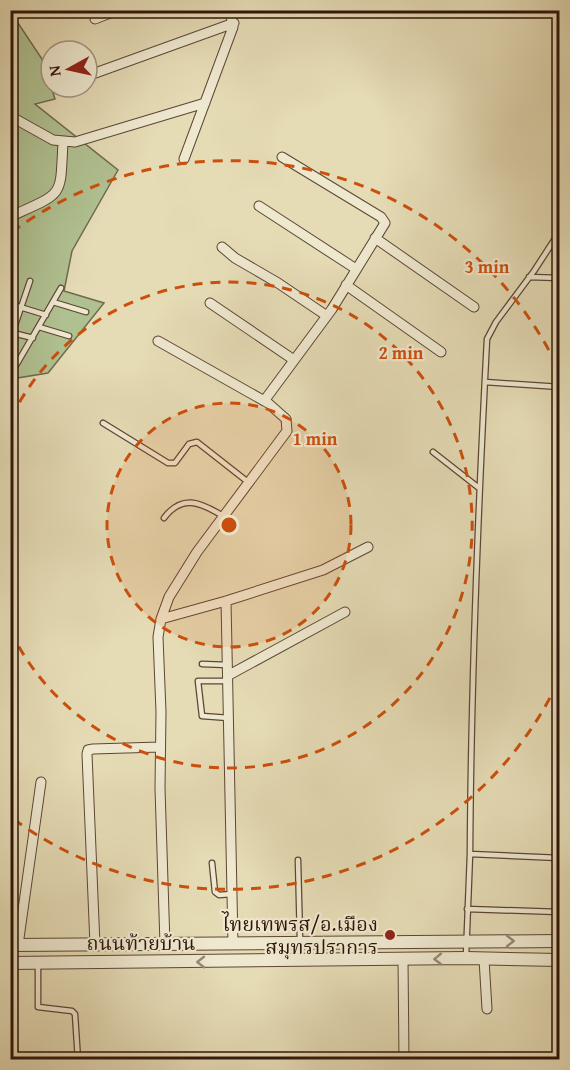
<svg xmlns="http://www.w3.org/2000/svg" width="570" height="1070" font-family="'Gentium Book Plus','Noto Serif Thai',serif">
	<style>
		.green { fill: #b0c191; stroke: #706a4e; stroke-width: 1.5 }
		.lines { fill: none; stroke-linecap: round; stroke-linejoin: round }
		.service-casing { stroke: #5c4635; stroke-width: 7 }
		.minor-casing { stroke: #5c4635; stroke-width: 11 }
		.tertiary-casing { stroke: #5c4635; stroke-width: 14 }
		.service { stroke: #eee8cf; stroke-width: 4.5 }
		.minor { stroke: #eee8cf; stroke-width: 9 }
		.tertiary { stroke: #eee8cf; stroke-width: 12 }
		.oneway { stroke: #988976 }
		.ring { fill: none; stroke: #cc4f0c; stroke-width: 3; stroke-dasharray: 10 8 }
		.poi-dot { fill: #8f2418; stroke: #eee8cf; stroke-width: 2 }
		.labels { text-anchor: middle; stroke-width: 4.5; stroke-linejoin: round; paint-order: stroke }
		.poi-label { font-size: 20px; fill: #2f140a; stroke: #eee8cf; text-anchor: end }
		.street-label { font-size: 20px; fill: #2f140a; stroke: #eee8cf }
		.centre { fill: #cc4f0c; stroke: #eee8cf; stroke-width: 3 }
		.ring-label { font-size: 18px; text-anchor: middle; font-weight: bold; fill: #cc4f0c; stroke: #eee8cf; stroke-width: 4.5; stroke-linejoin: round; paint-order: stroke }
	</style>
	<rect width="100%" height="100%" fill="#e5dbb5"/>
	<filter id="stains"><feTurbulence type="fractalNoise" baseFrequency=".00333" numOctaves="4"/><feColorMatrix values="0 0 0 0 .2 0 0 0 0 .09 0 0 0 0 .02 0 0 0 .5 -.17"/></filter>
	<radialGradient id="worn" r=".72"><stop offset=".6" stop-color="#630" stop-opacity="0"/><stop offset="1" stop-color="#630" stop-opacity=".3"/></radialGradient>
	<path class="green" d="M10 11 42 59 55 99 35 104 118 170 72 251 64 291 104 303 48 373 11 379Z"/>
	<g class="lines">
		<defs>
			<path id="service" d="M529 277 560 278
				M53 302 86 312
				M10 304 46 315
				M39 327 69 336
				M13 333 33 338
				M10 340 30 281
				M10 366 15 367 61 288
				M485 382 560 387
				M103 423 168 463H175L189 444 197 442 248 482
				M433 452 479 488
				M10 467 11 466
				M164 518C182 494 200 502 223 516
				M202 664 228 665
				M228 681H198L202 716 229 718
				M470 854C471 682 478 510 487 339L496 322 534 271 560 231
				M298 860 300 941
				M212 863 215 892 219 895 232 894
				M467 909 560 912
				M466 956 470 854 560 858
				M38 963V1007L72 1011 75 1014 78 1060
				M10 1043 20 1060"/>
			<path id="minor" d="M95 19 118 10
				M87 76 234 23
				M10 116 53 140 75 142 205 103
				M184 159 233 27 230 10
				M259 206 356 269
				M10 214H16C65 192 60 196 63 142
				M375 238 474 307
				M222 247 235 258 278 283 327 316
				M346 285 441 352
				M210 303 294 360
				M158 341 268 403 286 419 287 431 197 552 169 597 161 619 158 637 161 712 160 788 165 945
				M264 401 332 309 385 223 381 217 282 157
				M226 601 233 944
				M161 619 226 601 323 570 368 547
				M229 675 345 612
				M18 945 41 782
				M95 945 87 754 88 750 93 749 160 747
				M403 959 404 1060
				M484 959 487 1009"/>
			<path id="tertiary" d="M10 945 560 941
				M10 963 466 958 560 960"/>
		</defs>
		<use href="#service" class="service-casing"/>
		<use href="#minor" class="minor-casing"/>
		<use href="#tertiary" class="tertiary-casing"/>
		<use href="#service" class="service"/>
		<use href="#minor" class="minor"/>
		<use href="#tertiary" class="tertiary"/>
	</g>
	<defs><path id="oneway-chevron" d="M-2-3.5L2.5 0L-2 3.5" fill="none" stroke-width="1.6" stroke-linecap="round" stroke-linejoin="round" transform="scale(1.5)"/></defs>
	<g class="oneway">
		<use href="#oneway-chevron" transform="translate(510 941)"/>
		<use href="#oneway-chevron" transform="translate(438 959) rotate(179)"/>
		<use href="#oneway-chevron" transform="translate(201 962) rotate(180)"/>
	</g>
	<circle cx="229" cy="525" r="122" fill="#cc4f0c" fill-opacity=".12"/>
	<g class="ring">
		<circle cx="229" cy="525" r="122"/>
		<path d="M11 418A243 243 0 1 1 11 632"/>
		<path d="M558 682A365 365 0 0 1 12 818M12 232A365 365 0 0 1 558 368"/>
	</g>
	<circle class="poi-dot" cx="390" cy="935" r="6"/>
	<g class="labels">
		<g class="poi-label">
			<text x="378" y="931">ไทยเทพรส/อ.เมือง<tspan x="378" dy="23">สมุทรปราการ</tspan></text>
		</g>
		<g class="street-label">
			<text x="141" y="950">ถนนท้ายบ้าน</text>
		</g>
	</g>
	<circle cx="229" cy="525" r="9" class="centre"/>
	<g class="ring-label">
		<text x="487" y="273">3 min</text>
		<text x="401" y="359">2 min</text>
		<text x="315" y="445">1 min</text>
	</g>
	<rect width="570" height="1070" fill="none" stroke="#e5dbb5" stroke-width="36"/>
	<rect x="12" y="12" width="546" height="1046" fill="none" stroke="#2f140a" stroke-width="3"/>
	<rect x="18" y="18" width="534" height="1034" fill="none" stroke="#2f140a" stroke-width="1.5"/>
	<g transform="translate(69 69) rotate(262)"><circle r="28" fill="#eee8cf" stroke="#a29380" stroke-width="1.5"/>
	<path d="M0-4.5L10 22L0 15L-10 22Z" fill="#8f2418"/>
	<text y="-9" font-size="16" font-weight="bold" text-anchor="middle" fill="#2f140a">N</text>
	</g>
	<rect width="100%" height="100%" filter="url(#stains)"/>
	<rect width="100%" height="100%" fill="url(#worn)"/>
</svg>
